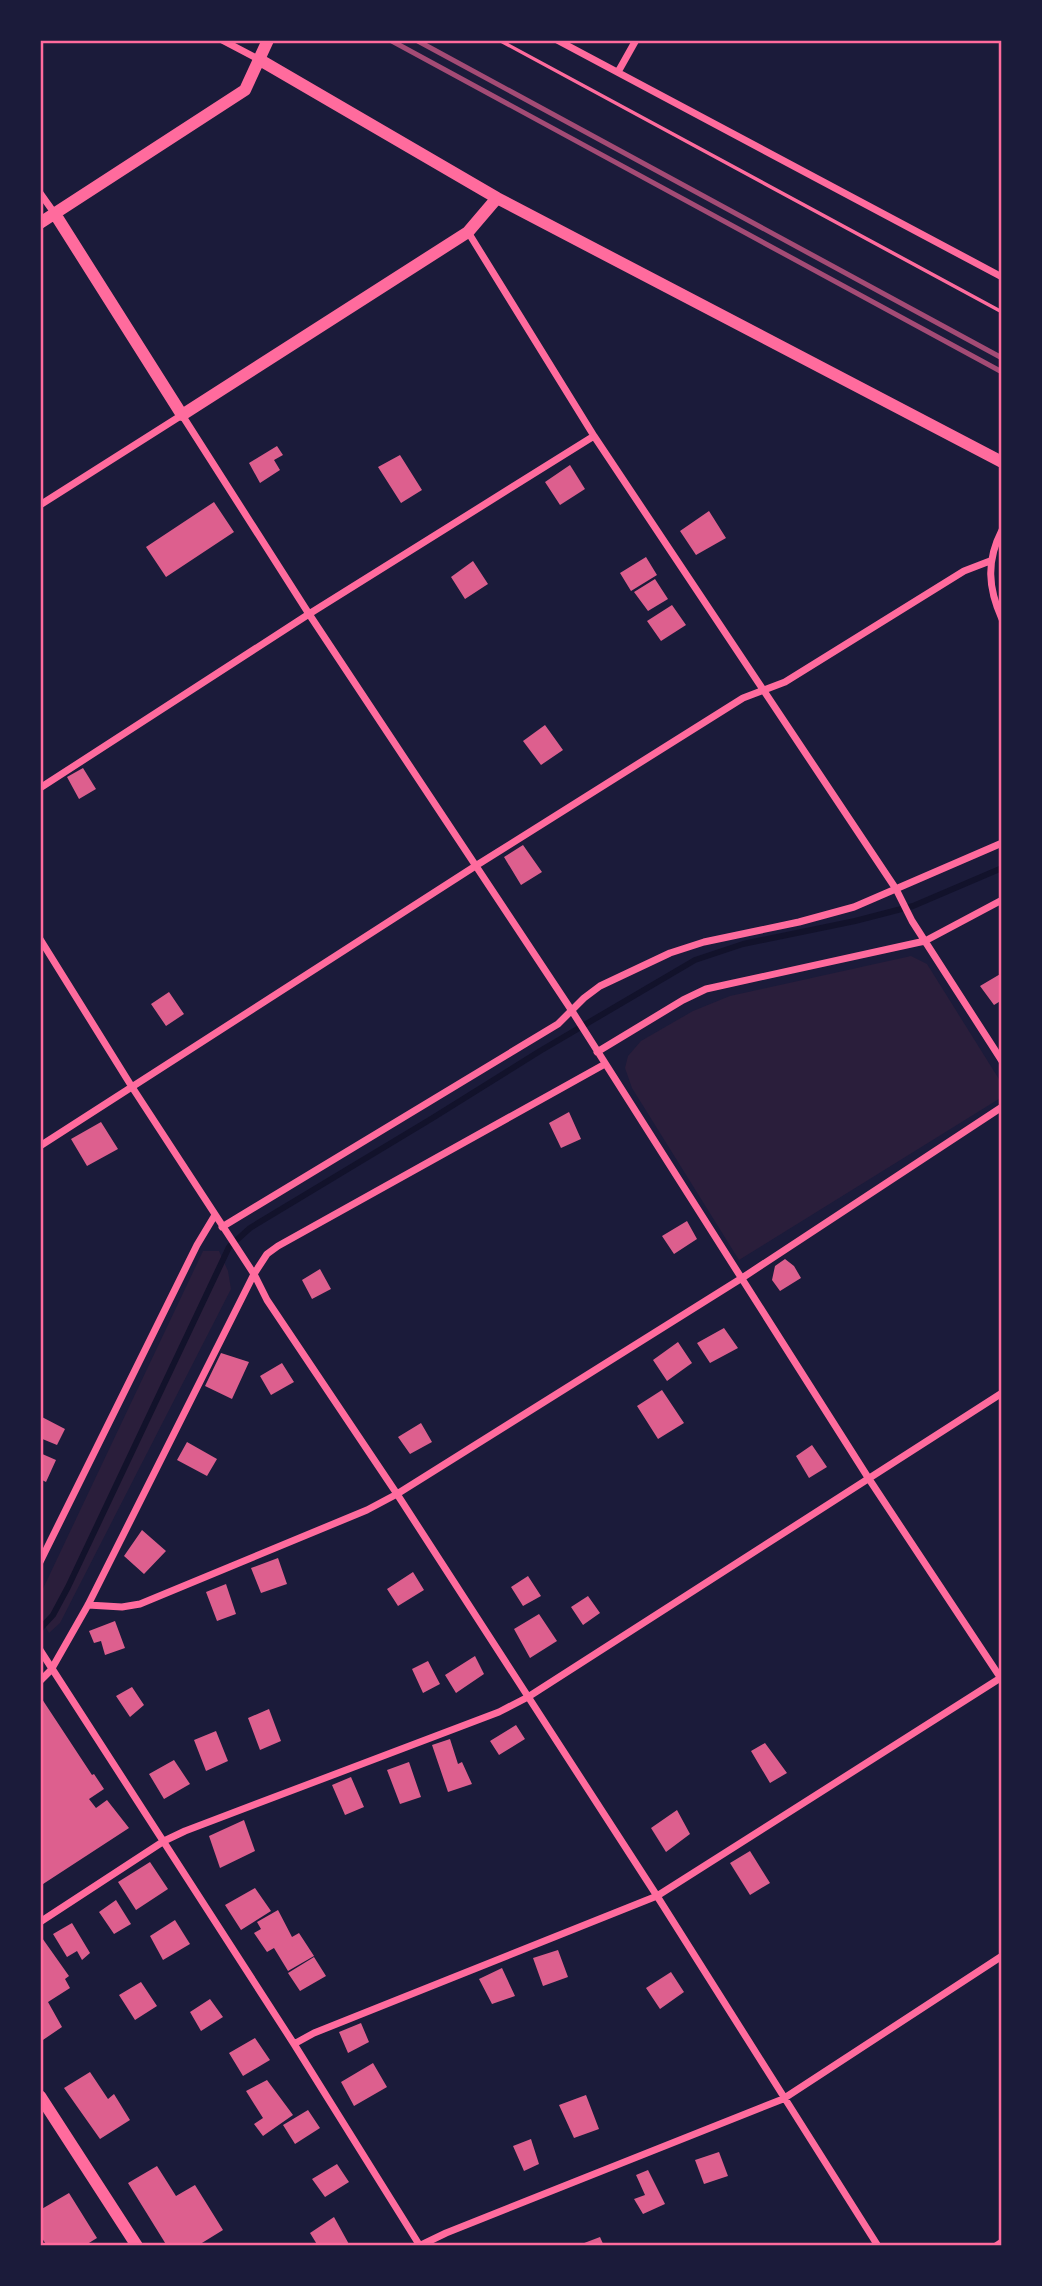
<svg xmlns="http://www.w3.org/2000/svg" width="1042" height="2286" font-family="'Space Grotesk',sans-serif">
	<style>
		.green { fill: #2a1e3b }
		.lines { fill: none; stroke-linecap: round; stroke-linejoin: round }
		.stream { stroke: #12122b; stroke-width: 6 }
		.building { fill: #dd5f8e }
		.path { stroke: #ff6b9d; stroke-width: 3.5 }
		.minor { stroke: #ff6b9d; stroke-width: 7 }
		.tertiary { stroke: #ff6b9d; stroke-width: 12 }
		.rail { stroke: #a44b75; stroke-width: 5 }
		.neatline { fill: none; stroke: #ff6b9d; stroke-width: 2.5 }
	</style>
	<rect width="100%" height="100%" fill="#1b1b3a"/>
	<path class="green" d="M911 956 927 964 1002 1084V1097L739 1260 632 1088 625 1068 628 1056 641 1041 693 1011 730 996Z
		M203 1251H219L228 1271 231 1289 60 1623 49 1633 40 1617V1595Z"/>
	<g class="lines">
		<path class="stream" d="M40 1629 53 1615 68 1587 229 1247 250 1228 431 1119 540 1051 695 960 743 944 855 921 913 906 1002 868"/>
	</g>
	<path class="building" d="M277 446 283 455 274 460 280 470 260 483 249 463Z
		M400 455 422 490 401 503 378 467Z
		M570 465 585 489 560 505 545 482Z
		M214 502 234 532 166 577 146 547Z
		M709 511 726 538 696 555 680 531Z
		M646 557 657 575 631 591 620 573Z
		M473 561 488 584 465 599 451 577Z
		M655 579 668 599 648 611 634 592Z
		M672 605 686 625 661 641 647 621Z
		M545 725 563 750 541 765 523 741Z
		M83 768 96 789 79 799 67 777Z
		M523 845 542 872 521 885 504 857Z
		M1002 973V1000L994 1005 980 986Z
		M169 992 184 1014 166 1026 151 1004Z
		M569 1112 581 1139 561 1148 549 1123Z
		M101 1122 118 1149 87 1166 71 1139Z
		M687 1221 697 1239 674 1254 662 1236Z
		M785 1259 794 1266 801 1278 780 1291 772 1280 775 1266Z
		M320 1269 331 1289 312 1299 302 1280Z
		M724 1328 738 1348 710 1363 697 1343Z
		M678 1342 692 1363 667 1381 653 1360Z
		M221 1353 249 1362 232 1399 205 1386Z
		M282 1363 294 1382 271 1395 260 1376Z
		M662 1390 684 1423 658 1439 637 1406Z
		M40 1416 65 1429 57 1445 40 1438Z
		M421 1423 432 1442 410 1454 398 1437Z
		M187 1442 217 1459 207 1476 177 1460Z
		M812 1445 827 1467 809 1478 796 1456Z
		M40 1453 56 1460 46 1482 40 1479Z
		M142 1530 166 1551 144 1574 124 1556Z
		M278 1558 287 1584 261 1593 251 1568Z
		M413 1572 424 1590 398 1606 387 1589Z
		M528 1576 541 1596 523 1606 511 1587Z
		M226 1584 236 1614 217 1621 206 1592Z
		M588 1596 600 1613 583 1625 571 1607Z
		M539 1614 557 1641 530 1658 514 1629Z
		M115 1621 125 1648 105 1655 101 1641 94 1643 89 1631Z
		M475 1656 484 1674 456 1693 445 1675Z
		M428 1661 440 1684 423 1693 412 1669Z
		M132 1687 144 1705 130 1717 116 1696Z
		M42 1699 92 1775 94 1774 104 1789 89 1799 96 1808 107 1800 129 1828 40 1886Z
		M269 1709 281 1741 260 1750 248 1718Z
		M516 1725 525 1739 499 1755 490 1741Z
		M216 1731 228 1761 206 1771 194 1740Z
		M450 1739 458 1764 462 1762 472 1784 448 1792 432 1745Z
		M765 1743 787 1773 770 1783 751 1751Z
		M174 1760 190 1784 164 1799 149 1774Z
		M409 1762 421 1797 400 1804 387 1770Z
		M351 1777 364 1807 345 1815 332 1785Z
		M677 1810 690 1834 666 1852 651 1828Z
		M244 1820 255 1851 220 1868 209 1836Z
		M750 1851 770 1883 750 1895 730 1863Z
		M150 1862 168 1889 136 1910 118 1882Z
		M255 1888 271 1911 241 1930 225 1905Z
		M116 1900 131 1924 114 1934 99 1912Z
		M278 1910 292 1937 299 1933 314 1956 288 1971 274 1948 267 1952 254 1933 261 1929 257 1922Z
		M175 1920 190 1944 163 1960 150 1936Z
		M72 1923 90 1953 82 1960 77 1951 67 1957 53 1934Z
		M40 1935 69 1976 65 1979 70 1988 48 2002 62 2027 40 2042Z
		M558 1950 568 1977 543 1986 533 1958Z
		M314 1957 326 1976 300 1991 288 1973Z
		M502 1968 515 1996 492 2004 479 1979Z
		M671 1972 684 1992 660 2009 646 1988Z
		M141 1982 157 2006 135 2020 119 1995Z
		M210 1999 223 2017 201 2031 190 2012Z
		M361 2023 369 2042 348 2053 339 2032Z
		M255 2038 270 2060 243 2076 229 2053Z
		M373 2063 387 2087 354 2106 341 2082Z
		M90 2072 108 2099 114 2094 130 2120 100 2139 64 2088Z
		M267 2080 293 2115 263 2136 254 2124 263 2118 246 2091Z
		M586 2095 599 2129 574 2138 559 2105Z
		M308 2110 320 2128 295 2144 283 2125Z
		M531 2139 539 2164 524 2171 513 2146Z
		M719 2152 728 2176 704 2184 695 2160Z
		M337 2164 349 2182 325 2197 312 2179Z
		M157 2166 176 2196 195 2185 223 2230 197 2246H167L128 2183Z
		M648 2170 665 2204 643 2214 634 2199 645 2195 636 2175Z
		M69 2193 97 2238 84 2246H47L40 2235V2210Z
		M334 2217 350 2246H318L310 2233Z
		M600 2237 604 2246H579V2245Z"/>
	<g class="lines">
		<path class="path" d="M499 40 1002 312"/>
		<path class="minor" d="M222 40 260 60
			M557 40 1002 277
			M618 72 636 40
			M40 193 55 214
			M468 232 594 436 896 889 912 921 1002 1061
			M40 505 182 415 309 614 572 1011 869 1479 1002 1680
			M1002 530C986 561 988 588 1002 619
			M40 788 309 614 594 436
			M40 939 132 1087 254 1274 267 1300 397 1494 657 1896 878 2246
			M597 1052 683 1000 706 989 925 941 1002 900
			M40 1146 477 865 743 698 785 682 964 571 990 561
			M222 1227 558 1024 584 998 600 986 670 953 704 942 799 922 854 907 1002 843
			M40 1562 197 1245 215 1215
			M88 1605 122 1607 140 1604 367 1510 397 1494 742 1278 1002 1107
			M40 1650 294 2044 420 2246
			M40 1681 51 1670 88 1605 254 1274 267 1254 278 1246 605 1064
			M40 1922 164 1841 185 1831 499 1712 528 1697 1002 1393
			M294 2044 314 2033 657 1896 1002 1677
			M419 2246 446 2233 783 2099 1002 1956
			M996 2246 1002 2242"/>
		<path class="tertiary" d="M260 60 497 198 1002 462
			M55 214 182 415 468 232 497 198
			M40 223 245 90 268 40
			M40 2096 137 2246"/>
		<path class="rail" d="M390 40 1002 372
			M416 40 1002 358"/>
	</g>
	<rect width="1042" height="2286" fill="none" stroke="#1b1b3a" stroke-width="84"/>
	<rect x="42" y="42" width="958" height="2202" class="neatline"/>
</svg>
